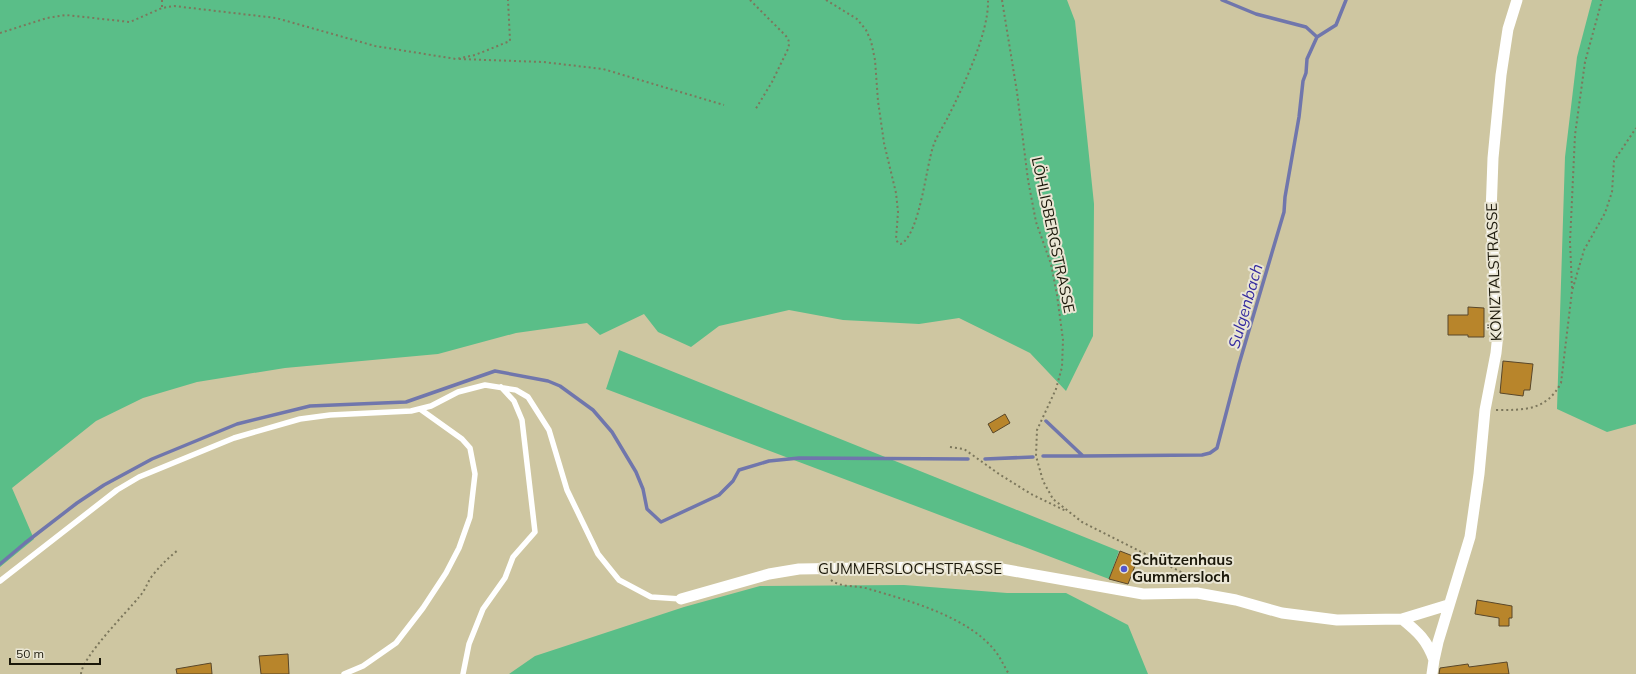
<svg xmlns="http://www.w3.org/2000/svg" width="1636" height="674" font-family="Mulish,sans-serif">
	<style>
		.green { fill: #5abe88 }
		.lines { fill: none; stroke-linecap: round; stroke-linejoin: round }
		.stream { stroke: #7076ac; stroke-width: 3.5 }
		.building { fill: #b8852b; stroke: #59472a }
		.path { stroke: #7c775c; stroke-width: 2; stroke-dasharray: 2 3; stroke-linecap: butt }
		.service { stroke: #fff; stroke-width: 5.5 }
		.minor { stroke: #fff; stroke-width: 11 }
		.poi-dot { fill: #5456cd; stroke: #eae6d4; stroke-width: 1.5 }
		.labels { text-anchor: middle; stroke-width: 4; stroke-linejoin: round; paint-order: stroke }
		.street-label { font-size: 15px; fill: #1b180a; stroke: #eae6d4 }
		.poi-label { font-size: 15px; font-weight: bold; fill: #1b180a; stroke: #eae6d4; text-anchor: start }
		.water-label { font-size: 16px; font-style: italic; fill: #342a9f; stroke: #eae6d4 }
	</style>
	<rect width="100%" height="100%" fill="#cec6a1"/>
	<path class="green" d="M0 0H1067L1075 21 1094 204 1093 336 1066 391 1030 353 959 318 919 324 843 320 789 310 719 326 691 347 658 332 644 314 600 335 587 323 516 333 438 354 285 368 197 382 143 398 96 421 12 488 34 539 0 567Z
		M1592 0H1636V424L1607 432 1557 409 1565 157 1577 57Z
		M619 350 1119 551 1109 579 606 389Z
		M904 585 1007 593H1066L1128 625 1148 674H509L535 656 684 607 760 586Z"/>
	<g class="lines">
		<path class="stream" d="M1222 0 1256 14 1306 27 1317 37
			M1046 421 1083 456 1202 455 1210 453 1217 448 1239 364 1284 212 1285 197 1299 117 1303 81 1306 73 1307 59 1317 37 1336 25 1346 0
			M1043 456H1082
			M985 459 1033 457
			M0 564 25 543 77 503 104 485 152 459 237 424 310 406 406 402 495 371 548 381 560 386 593 410 612 432 636 472 643 489 647 509 661 522 719 495 733 481 739 470 769 461 799 458 968 459"/>
	</g>
	<path class="building" d="M1468 307 1484 308V337H1468V335H1448V315H1468Z
		M1503 361 1533 364 1530 390H1524L1523 396 1500 393Z
		M1005 414 1010 423 993 433 988 424Z
		M1120 551 1138 558 1128 584 1109 579Z
		M1477 600 1512 606V618H1509V626H1499V618L1475 614Z
		M288 654 289 674H261L259 656Z
		M1507 662 1509 674H1439L1440 668 1468 664 1469 667Z
		M211 663 212 674H177L176 669Z"/>
	<g class="lines">
		<path class="path" d="M162 0V8
			M750 0 784 34C789 39 790 42 788 49L772 82 755 110
			M826 0 857 19 866 30 871 41 875 60 878 101 884 143 896 193 898 212 896 239 898 243 901 244C920 233 926 167 933 147 936 137 943 127 948 117 963 87 989 33 988 0
			M1002 0 1017 92 1028 180 1036 222 1051 264 1057 295 1063 340 1062 367 1056 389 1037 430 1036 456 1043 481 1053 499 1082 522 1199 581
			M0 33 47 18 66 15 130 22 162 8 174 6 276 18 375 46 456 59 475 55 510 41 508 0
			M459 59 543 62 603 69 724 105
			M1572 288 1570 242 1575 135 1585 62 1602 0
			M1496 410C1524 410 1546 411 1561 383L1572 291 1584 250 1605 213 1612 192 1614 161 1636 128
			M950 447 964 449 999 474 1031 494 1066 511
			M831 580C841 588 857 585 869 589 910 601 973 618 998 655 1002 661 1005 668 1009 674
			M81 674C82 657 127 612 139 597 145 591 147 583 152 576 160 566 168 558 178 550"/>
		<path class="service" d="M0 581 117 490 139 477 234 438 300 419 330 415 411 411 431 406 458 392 485 385 516 390 528 397 549 430 567 490 598 554 619 580 651 597 681 599
			M344 674 363 666 396 643 423 608 446 573 459 548 470 517 475 474 470 448 462 439 420 409
			M463 674 469 644 483 609 505 578 513 557 535 532 522 420 514 401 501 387"/>
		<path class="minor" d="M681 599 769 574 799 569 985 566 1143 594 1197 593 1236 600 1282 613 1337 620 1402 619 1448 605
			M1402 619C1418 632 1427 640 1434 660
			M1432 674 1434 660 1438 642 1470 537 1479 474 1485 410 1496 353 1498 333 1491 214 1493 158 1501 75 1508 29 1517 0"/>
	</g>
	<circle class="poi-dot" cx="1124" cy="569" r="4"/>
	<g class="labels">
		<g class="street-label">
			<text transform="translate(1053 235) rotate(78)" y="5">LÖHLISBERGSTRASSE</text>
			<text transform="translate(1494 272) rotate(-92)" y="5">KÖNIZTALSTRASSE</text>
			<text x="910" y="574">GUMMERSLOCHSTRASSE</text>
		</g>
		<g class="poi-label">
			<text x="1132" y="565">Schützenhaus<tspan x="1132" dy="17">Gummersloch</tspan></text>
		</g>
		<g class="water-label">
			<text transform="translate(1245 306) rotate(-74)" y="6">Sulgenbach</text>
		</g>
	</g>
	<path d="M10 658v6h90v-6" fill="none" stroke="#1b180a" stroke-width="2"/>
	<text x="16" y="658" font-size="12" fill="#1b180a" stroke="#eae6d4" stroke-width="3" paint-order="stroke">50 m</text>
</svg>
